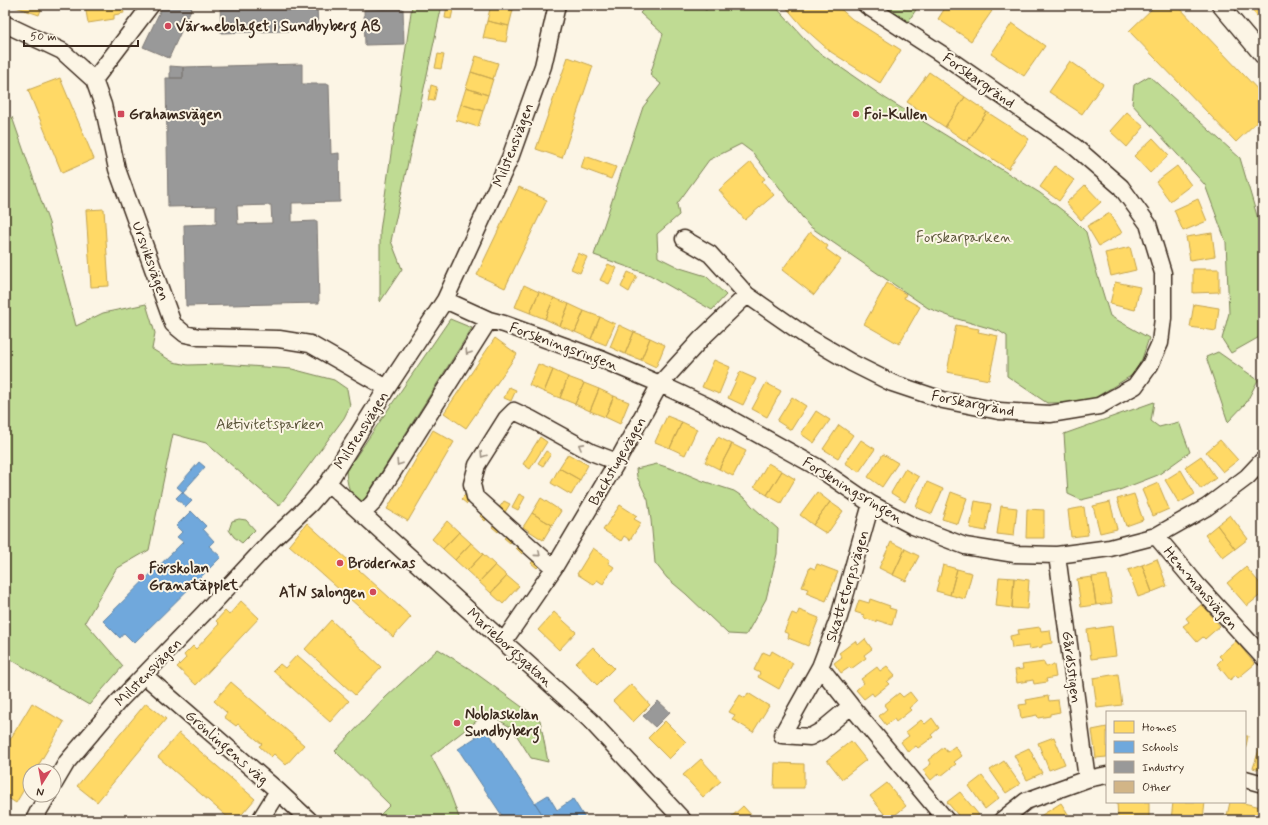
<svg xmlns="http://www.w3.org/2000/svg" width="1268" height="825" font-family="Mynerve,sans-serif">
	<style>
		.green { fill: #bfdb93; stroke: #7d8258 }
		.homes { fill: #ffd966; stroke: #c4a450 }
		.schools { fill: #6fa8dc; stroke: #5f82a3 }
		.industry { fill: #999; stroke: #7d7874; fill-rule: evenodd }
		.building { fill: #d2b587; stroke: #3b2a1e }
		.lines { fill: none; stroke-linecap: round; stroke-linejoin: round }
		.minor-casing { stroke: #3b2a1e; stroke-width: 19 }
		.minor { stroke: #fcf5e5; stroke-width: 16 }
		.oneway { stroke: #9c9082 }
		.poi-dot { fill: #d1495b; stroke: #fcf5e5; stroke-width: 1.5 }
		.labels { text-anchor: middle; stroke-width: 4; stroke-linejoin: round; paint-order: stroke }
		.poi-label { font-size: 15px; font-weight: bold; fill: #3b2a1e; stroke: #fcf5e5; text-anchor: start }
		.street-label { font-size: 15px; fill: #3b2a1e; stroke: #fcf5e5 }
		.park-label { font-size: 15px; fill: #5c563b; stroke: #fcf5e5 }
	</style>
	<rect width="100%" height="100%" fill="#fcf5e5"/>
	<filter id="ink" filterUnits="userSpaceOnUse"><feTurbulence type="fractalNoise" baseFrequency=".025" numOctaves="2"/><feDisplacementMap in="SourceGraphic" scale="8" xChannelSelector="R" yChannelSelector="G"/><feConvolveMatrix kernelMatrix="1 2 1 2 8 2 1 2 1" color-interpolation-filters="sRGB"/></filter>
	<g filter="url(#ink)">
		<path class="green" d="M412 5H442L391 241 402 269 380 302V231Z
			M648 5H774L814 49 885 98 1040 193 1071 217 1086 232 1095 267 1110 316 1149 338 1142 359 1134 374 1088 402 1047 403 1007 376V336L999 331 954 318 928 308 809 226 753 153 741 144 709 160 677 204 679 215 657 234 658 257 680 268 706 276 726 295 712 310 650 275 594 255 643 107 661 84 650 75 663 34 640 13Z
			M883 5H919L908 22Z
			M1149 76 1240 158 1263 236V335L1231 353 1222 339 1229 313 1226 242 1205 185 1132 104 1134 85Z
			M12 117 49 223 76 326 103 313 146 304 155 333 152 349 173 362 188 365 222 364 292 369 334 380 347 389 350 406 344 418 279 506 206 443 173 434 149 550 116 569 85 622 123 666 89 705 5 656V122Z
			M450 319 472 328 362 503C349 497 347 484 346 471Z
			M1218 352 1258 380 1246 403 1228 422 1206 357Z
			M1154 402 1151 421 1159 427 1179 422 1190 452 1158 475 1117 491 1081 500 1068 494 1064 434Z
			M657 464 682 472 703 481 734 491 746 499 752 506 778 529 777 554 766 599 746 635 728 634 686 594 667 578 655 563 651 520 648 500 637 477 636 469Z
			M239 519 246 520 255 530 242 543 234 537 229 530 232 521Z
			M438 649 470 669 540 720 548 762 531 758 512 728 487 713 431 756 448 788 460 820H375L390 805 335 751 386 697Z"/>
		<path class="homes" d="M14 5H43L39 15 13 6Z
			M85 5H122L124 13 114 15V19L88 23Z
			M447 5H454L451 19 445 18Z
			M491 5H514L513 10Z
			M491 5 513 10 509 26 487 21Z
			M784 5H836L852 19 901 50 880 83 831 52 804 28Z
			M947 5H983L992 11 971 41 938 19Z
			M1156 5H1177L1263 95V116L1236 142 1129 31Z
			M1249 5H1263V23L1248 6Z
			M487 21 509 26 506 42 483 38Z
			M1012 23 1045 46 1024 76 991 54Z
			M438 54 444 55 441 69 435 68Z
			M476 56 498 63 493 79 471 72Z
			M568 57 593 66 562 158 536 149Z
			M1070 61 1103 84 1082 114 1049 92Z
			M471 72 493 79 488 95 466 88Z
			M929 72 965 97 945 127 907 102Z
			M60 78 94 159 62 173 28 90Z
			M431 85 437 87 434 101 428 100Z
			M466 88 488 95 483 111 461 104Z
			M965 97 987 112 967 142 945 127Z
			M461 104 483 111 478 127 456 120Z
			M987 112 1029 139 1008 169 967 142Z
			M1127 112 1144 127 1127 147 1110 131Z
			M1153 138 1169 155 1150 173 1134 156Z
			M585 156 616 167 611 179 581 168Z
			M751 162 765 179 762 181 774 195 745 220 719 190Z
			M1055 166 1074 180 1059 201 1040 187Z
			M1177 166 1191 185 1170 201 1156 182Z
			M1085 185 1101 202 1081 220 1066 203Z
			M519 187 547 200 505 288 477 275Z
			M1198 199 1207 221 1183 231 1174 210Z
			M104 209 109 286 91 287 86 210Z
			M1110 213 1122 233 1099 246 1087 226Z
			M810 232 828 246 826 249 841 260 814 295 782 270Z
			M1212 233 1215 256 1190 260 1186 237Z
			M1130 247 1136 270 1111 276 1105 253Z
			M578 253 587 257 580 273 571 269Z
			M608 264 617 268 609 284 600 280Z
			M1193 269H1219V292L1193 293Z
			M628 272 637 276 629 292 621 287Z
			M1115 282 1140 287 1135 310 1110 304Z
			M887 283 906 294 904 298 920 307 899 344 864 324Z
			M524 285 539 292 530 313 515 307Z
			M539 292 554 298 545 319 530 313Z
			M554 298 569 304 560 326 545 319Z
			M569 304 584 311 575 332 560 326Z
			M1194 304 1219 308 1216 331 1190 327Z
			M584 311 600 317 591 339 575 332Z
			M600 317 615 324 606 345 591 339Z
			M619 325 634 332 625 354 610 347Z
			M956 325 979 329 978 332 998 336 989 380 947 372Z
			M634 332 650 338 641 360 625 354Z
			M495 338 517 354 466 428 444 413Z
			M650 338 665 345 656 367 641 360Z
			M714 360 730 367 719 394 702 387Z
			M538 364 553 370 544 392 529 385Z
			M553 370 568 377 560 398 544 392Z
			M740 372 756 379 743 405 728 398Z
			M568 377 584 383 575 404 560 398Z
			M584 383 599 389 590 411 575 404Z
			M766 383 781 391 767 417 752 409Z
			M509 387 516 390 511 401 504 398Z
			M599 389 614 396 605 417 590 411Z
			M614 396 629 402 620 424 605 417Z
			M792 397 806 406 791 430 777 421Z
			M816 411 830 420 814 443 801 434Z
			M667 416 682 422 670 448 655 442Z
			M682 422 697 429 685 455 670 448Z
			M839 425 853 435 838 458 823 449Z
			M433 430 454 442 408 521 387 509Z
			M540 437 547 442 530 469 523 464Z
			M718 437 732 444 719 469 705 462Z
			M861 440 875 449 859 472 845 463Z
			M1220 440 1238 460 1223 472 1206 452Z
			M732 444 746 451 733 476 719 469Z
			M546 451 551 454 543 466 538 463Z
			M568 454 588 465 580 480 559 468Z
			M883 454 898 463 882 487 868 477Z
			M1201 456 1216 478 1201 489 1185 467Z
			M768 463 782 471 767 495 754 487Z
			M559 468 580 480 571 495 551 483Z
			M905 469 919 477 905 502 891 493Z
			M1181 470 1195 494 1179 503 1165 480Z
			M782 471 795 479 781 503 767 495Z
			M927 482 943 489 932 514 916 507Z
			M1158 483 1169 509 1153 516 1142 490Z
			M817 492 830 502 813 525 800 515Z
			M951 492 967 498 958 524 942 519Z
			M519 494 525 497 518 510 512 507Z
			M1134 494 1143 520 1126 526 1117 499Z
			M465 495 471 500 467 504 461 499Z
			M541 498 561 511 552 525 532 513Z
			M504 501 510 504 505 512 499 508Z
			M975 501 991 504 986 531 970 528Z
			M830 502 843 511 827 534 813 525Z
			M1110 502 1117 529 1100 533 1093 506Z
			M620 505 637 516 634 519 641 523 630 540 624 536 621 541 603 530Z
			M1001 506 1017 508 1014 536 997 534Z
			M1084 507 1088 535 1071 537 1068 510Z
			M1027 509 1044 510V538H1026Z
			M484 511 489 516 485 521 480 516Z
			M532 513 552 525 543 540 523 527Z
			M1230 515 1248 539 1235 549 1217 525Z
			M447 521 459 532 443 549 432 539Z
			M496 522 502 527 498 532 492 527Z
			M307 523 411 617 393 637 289 545Z
			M1217 525 1235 549 1223 558 1205 535Z
			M459 532 471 543 455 560 443 549Z
			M508 534 514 539 510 543 504 538Z
			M891 542 905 549 893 575 879 568Z
			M471 543 483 554 467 571 455 560Z
			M520 544 526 549 522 554 516 548Z
			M593 548 610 560 608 563 614 567 603 584 597 580 594 585 577 574Z
			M905 549 919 556 906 581 893 575Z
			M483 554 495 565 479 582 467 571Z
			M535 559 541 564 537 568 531 563Z
			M1157 559 1167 586 1152 592 1142 565Z
			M817 564 838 572 826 601 806 593 808 589 802 587 810 567 815 569Z
			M495 565 507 576 491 593 479 582Z
			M943 565 957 569 950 595 936 591Z
			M1142 565 1152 592 1138 597 1128 570Z
			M1246 567 1263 587V593L1247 606 1227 583Z
			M957 569 972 573 965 599 950 595Z
			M1107 575 1112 603 1096 605 1092 577Z
			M507 576 519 586 503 604 491 593Z
			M999 577 1014 578 1012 608 996 606Z
			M1092 577 1096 605 1081 607 1077 579Z
			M1014 578 1029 580 1027 609 1012 608Z
			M870 599 890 606 889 608 896 610 892 625 876 620V622L864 618V615L855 612 859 600 869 603Z
			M241 601 259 618 196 685 177 667 186 658 184 655 193 646 196 649 219 624 216 621 225 611 229 615Z
			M1202 604 1220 626 1205 639 1203 637 1197 642 1183 626 1189 622 1186 618Z
			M799 610 819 618 808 646 788 638 789 634 784 632 792 613 797 615Z
			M554 612 576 632 559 650 538 630Z
			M331 620 381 667 355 695 305 649Z
			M1112 626 1116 656 1091 659 1087 630Z
			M1040 627 1041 631 1050 630 1052 643 1042 645V647L1029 649V646L1012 648 1010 636 1019 634 1018 630Z
			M865 639 872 649 864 655 866 658 851 669 850 667 841 673 834 663 842 657 839 653 855 641 858 645Z
			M1236 641 1255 664 1238 678 1236 675 1230 680 1217 664 1222 659 1219 656Z
			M593 647 614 668 597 685 576 663Z
			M772 651 793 663 779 689 758 677 760 673 754 670 763 652 770 655Z
			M297 655 349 701 330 722 273 671 280 664 285 668Z
			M1044 662 1045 666 1054 665 1056 677 1046 679 1047 682 1034 684 1033 680 1017 683 1015 670 1023 669 1022 665Z
			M887 666 895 675 887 682 889 684 874 696 872 693 864 699 856 690 864 683 861 679 877 667 880 671Z
			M1118 674 1122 705 1097 708 1093 678Z
			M231 682 304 745 286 765 274 754 271 757 259 746 262 744 238 724 236 726 224 717 227 713 214 701Z
			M631 684 650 705 633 722 613 701Z
			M910 692 917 701 909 708 911 710 896 722 894 719 886 725 879 716 887 709 884 705 899 693 903 697Z
			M748 693 769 706 753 732 732 719 735 715 729 712 740 695 745 698Z
			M1048 696 1049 701 1058 700 1060 712 1050 714V716L1038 718 1037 715 1021 718 1019 705 1027 704 1026 700Z
			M32 703 64 722 35 771H30V779L16 803 5 796V748Z
			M146 703 166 719 97 802 77 786Z
			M932 718 939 728 931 735 933 737 918 748 916 746 908 752 901 742 909 736 906 732 921 720 925 724Z
			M665 721 686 742 669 759 648 738Z
			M1107 727V757L1096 758 1092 730Z
			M179 733 255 799 237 820H231L158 757Z
			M1245 736H1248L1245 751Z
			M1054 737 1065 764 1049 770 1038 743Z
			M851 741 866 760 842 779 827 760Z
			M1262 741 1263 742V771L1253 768Z
			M955 746 962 756 954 762 956 764 941 776 939 773 931 780 923 770 931 764 928 760 944 747 947 752Z
			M1029 748 1042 773 1027 780 1014 755Z
			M701 759 721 781 703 797 683 775Z
			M1004 761 1020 784 1006 793 990 770Z
			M775 763 804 764V788H774Z
			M982 776 999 798 985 809 969 786Z
			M887 783 906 806 889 820 870 796Z
			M960 792 979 815 972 820H962L947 802Z
			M1117 802H1149V820H1118Z
			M1173 802H1205L1203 820H1171Z
			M1230 802H1239L1261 807 1258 820H1226Z
			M1061 803 1072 820H1034Z
			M743 806 756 820H728Z
			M279 816 285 820H276Z"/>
		<path class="schools" d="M199 462 205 467 183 492 177 487Z
			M182 492 192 501 186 507 176 498Z
			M191 511 206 526 203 529 214 541 209 546 221 557 134 643 124 633 120 638 103 621 183 542 177 537 182 532 176 526Z
			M487 730 535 803 546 820H505L458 749Z
			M548 795 557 810 573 799 586 820H546L535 803Z"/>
		<path class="industry" d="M163 5H193L169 58 143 47Z
			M220 5H317L318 30 221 33Z
			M403 9 404 44 365 45 364 10Z
			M302 64V84H329L331 154 339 153 340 202 292 203V222L317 221 319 303 186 306 184 225 216 224V206L168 207 166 78H183V67ZM271 205 272 223 238 224 237 206Z
			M170 66 183 67V78H170Z
			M658 701 670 712 655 727 643 716Z"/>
		<path class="building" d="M700 5H710L706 10Z"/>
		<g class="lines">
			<defs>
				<path id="minor" d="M1220 5 1263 56
					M5 24 62 51 94 80 103 105 117 169 173 324 185 334 199 337 279 339 310 344 387 388
					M94 80 151 5
					M684 239 710 254 747 295 806 336 852 363 892 383 943 400 999 411 1050 414 1099 406 1135 386 1150 365 1160 343 1163 318V273L1148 224 1121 187 1075 147 943 55 866 5
					M445 300 489 320 504 324 603 360 660 384 707 406 817 467 871 504 913 526 965 546 1015 554 1057 555 1110 548 1156 536 1207 507 1247 477 1263 460
					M328 483 590 720 683 820
					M362 514 373 503 489 320
					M1156 536 1198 586 1263 657
					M1057 555 1087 779
					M554 568 475 497 472 484 477 465 506 419 514 411 531 419 591 452 617 462
					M504 641 554 568 617 462 660 384 702 338 747 295
					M820 667 851 706 946 820
					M144 675 278 791 309 820
					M851 706 821 731 810 737 782 735 820 667 839 617 871 504
					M1245 779 1263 784
					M54 784 67 762 118 702 204 613 272 540 310 504 328 483 387 388 445 300 510 158 543 66 557 5
					M34 820 38 812 48 795
					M260 820 278 791
					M1002 820 1026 801 1087 779 1107 775"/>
			</defs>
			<use href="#minor" class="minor-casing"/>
			<use href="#minor" class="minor"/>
		</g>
		<defs><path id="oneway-chevron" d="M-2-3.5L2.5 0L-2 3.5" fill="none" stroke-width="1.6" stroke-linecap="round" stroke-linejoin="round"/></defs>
		<g class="oneway">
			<use href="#oneway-chevron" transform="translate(468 352) rotate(122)"/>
			<use href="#oneway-chevron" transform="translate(581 446) rotate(-151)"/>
			<use href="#oneway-chevron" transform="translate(483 455) rotate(123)"/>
			<use href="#oneway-chevron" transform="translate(399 463) rotate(122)"/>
			<use href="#oneway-chevron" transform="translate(538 554) rotate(41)"/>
		</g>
	</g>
	<g class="poi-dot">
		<circle cx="168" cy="26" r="4"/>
		<rect x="117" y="110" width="8" height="8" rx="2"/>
		<circle cx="856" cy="114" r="4"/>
		<circle cx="340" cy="563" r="4"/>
		<circle cx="141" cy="577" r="4"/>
		<circle cx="373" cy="592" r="4"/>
		<circle cx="457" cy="723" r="4"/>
	</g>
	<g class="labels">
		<g class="poi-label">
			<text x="176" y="31">Värmebolaget i Sundbyberg AB</text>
			<text x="129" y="119">Grahamsvägen</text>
			<text x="864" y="119">Foi-Kullen</text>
			<text x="348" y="568">Brödernas</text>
			<text x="149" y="573">Förskolan<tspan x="149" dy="17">Granatäpplet</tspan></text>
			<text x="365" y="597" text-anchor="end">ATN salongen</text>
			<text x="465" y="719">Noblaskolan<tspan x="465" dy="17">Sundbyberg</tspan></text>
		</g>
		<g class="street-label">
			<text transform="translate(979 80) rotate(35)" y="5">Forskargränd</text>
			<text transform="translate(513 145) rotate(-69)" y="5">Milstensvägen</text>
			<text transform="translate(151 261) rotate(70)" y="5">Ursviksvägen</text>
			<text transform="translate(564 346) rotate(20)" y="5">Forskningsringen</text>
			<text transform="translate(973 403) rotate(11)" y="5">Forskargränd</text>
			<text transform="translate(361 430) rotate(-58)" y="5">Milstensvägen</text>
			<text transform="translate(617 461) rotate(-60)" y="5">Backstugevägen</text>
			<text transform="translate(853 490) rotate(31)" y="5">Forskningsringen</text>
			<text transform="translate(847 586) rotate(-73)" y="5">Skattetorpsvägen</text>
			<text transform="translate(1201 588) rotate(49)" y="5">Hemmansvägen</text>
			<text transform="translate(510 647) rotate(42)" y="5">Marieborgsgatan</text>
			<text transform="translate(1072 667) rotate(83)" y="5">Gårdsstigen</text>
			<text transform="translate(148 672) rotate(-46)" y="5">Milstensvägen</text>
			<text transform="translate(227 747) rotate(41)" y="5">Grönlingens väg</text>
		</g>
		<g class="park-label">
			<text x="964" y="242">Forskarparken</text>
			<text x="270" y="429">Aktivitetsparken</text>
		</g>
	</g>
	<rect width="1268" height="825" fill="none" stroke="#fcf5e5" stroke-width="20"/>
	<rect x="10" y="10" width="1248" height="805" fill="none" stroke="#3b2a1e" stroke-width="1.5" filter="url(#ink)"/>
	<rect x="1106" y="711" width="140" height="92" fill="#fcf5e5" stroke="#afa495"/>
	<rect x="1114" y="721" width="20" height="12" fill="#ffd966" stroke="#afa495"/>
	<text x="1142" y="731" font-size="12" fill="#3b2a1e">Homes</text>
	<rect x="1114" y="741" width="20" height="12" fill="#6fa8dc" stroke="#afa495"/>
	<text x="1142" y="751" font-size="12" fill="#3b2a1e">Schools</text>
	<rect x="1114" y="761" width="20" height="12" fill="#999999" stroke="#afa495"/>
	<text x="1142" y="771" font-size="12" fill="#3b2a1e">Industry</text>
	<rect x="1114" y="781" width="20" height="12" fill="#d2b587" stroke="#afa495"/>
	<text x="1142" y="791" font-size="12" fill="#3b2a1e">Other</text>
	<g transform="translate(42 783) rotate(191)"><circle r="19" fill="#fcf5e5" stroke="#afa495"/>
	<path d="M0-3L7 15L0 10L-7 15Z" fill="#d1495b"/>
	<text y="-6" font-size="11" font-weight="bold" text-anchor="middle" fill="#3b2a1e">N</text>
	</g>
	<path d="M24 40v6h114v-6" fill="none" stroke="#3b2a1e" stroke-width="2"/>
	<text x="30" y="40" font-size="12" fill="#3b2a1e" stroke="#fcf5e5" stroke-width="3" paint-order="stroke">50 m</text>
</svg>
